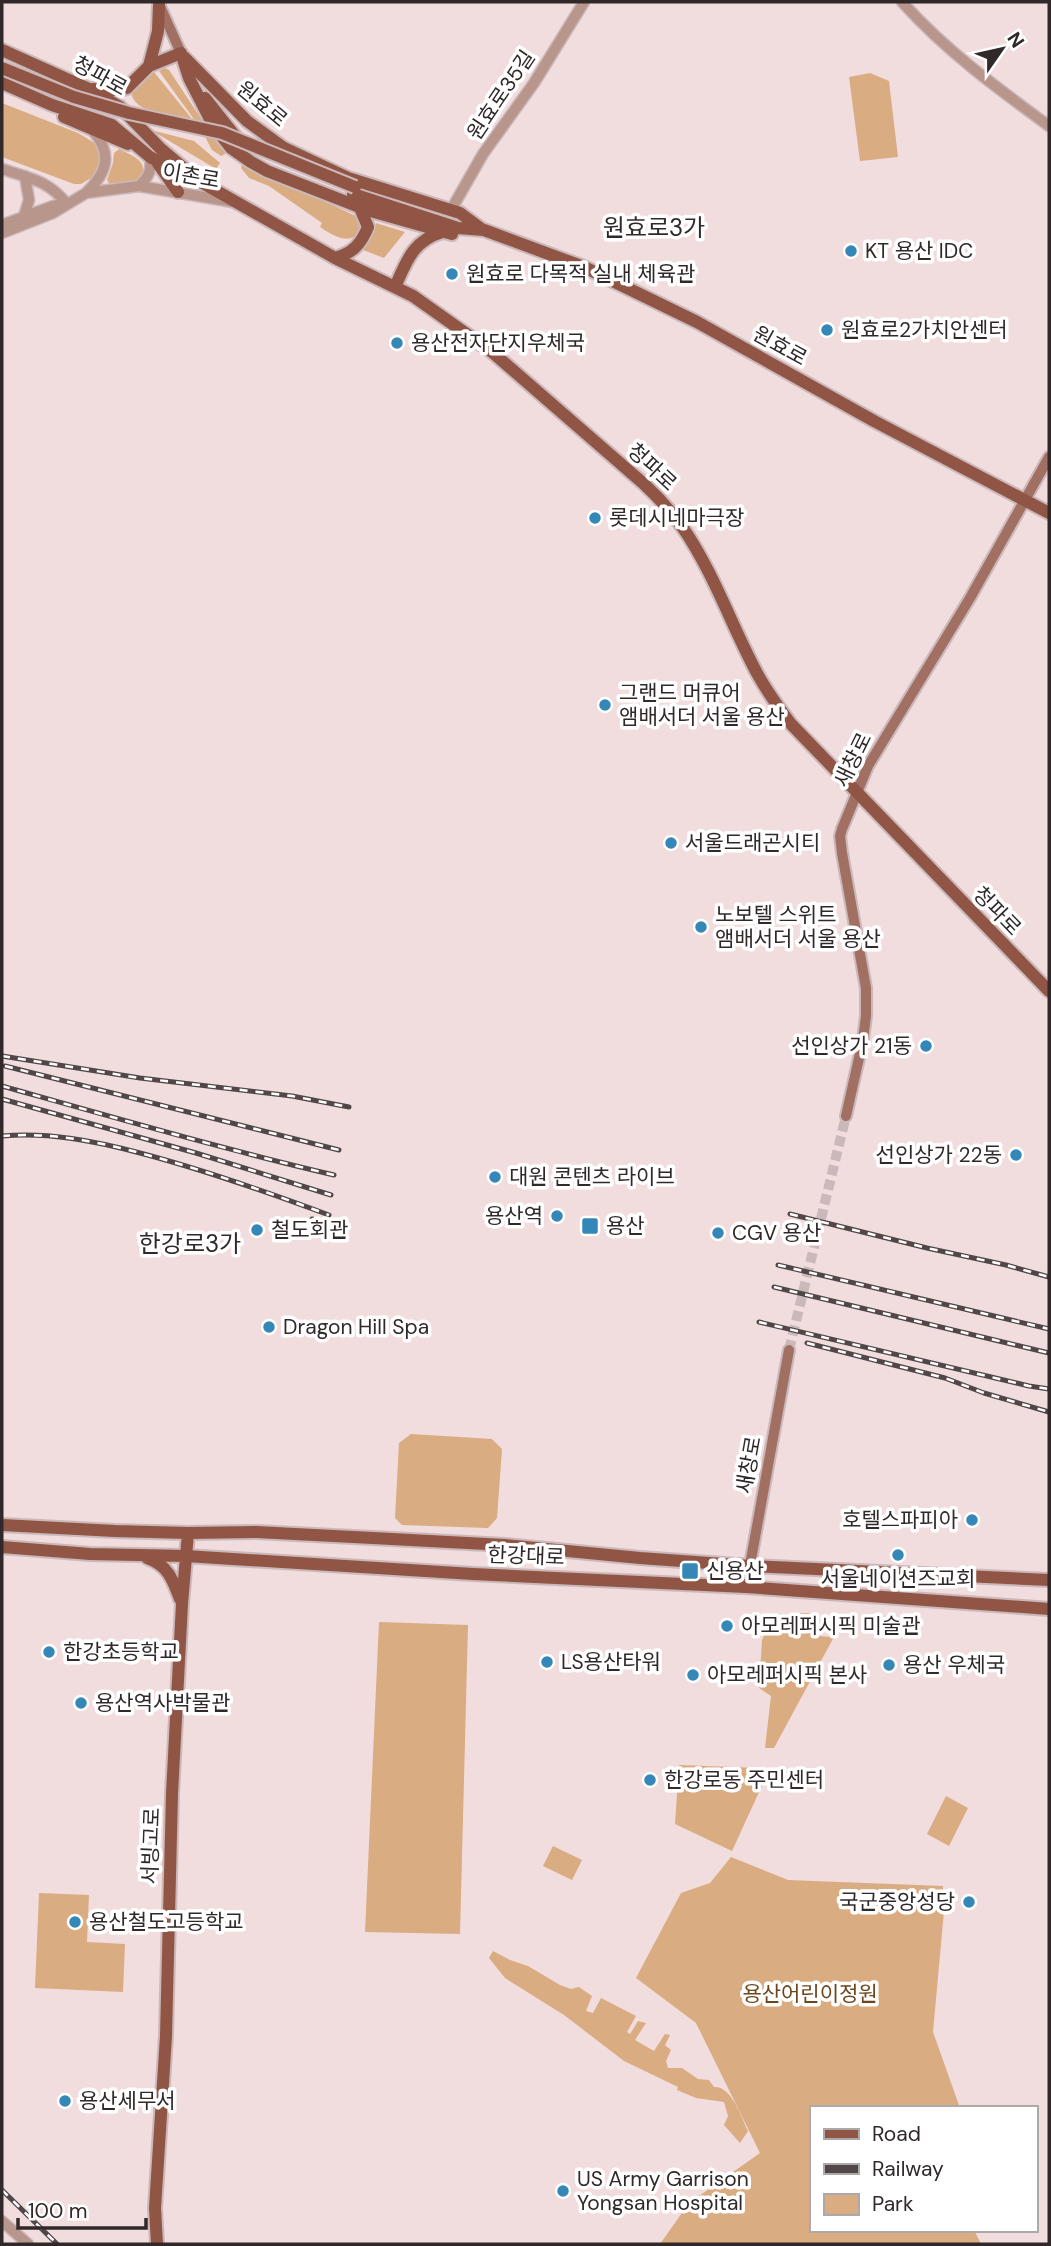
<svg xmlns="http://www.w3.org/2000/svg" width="1051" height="2246" font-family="'DM Sans','Noto Sans KR',sans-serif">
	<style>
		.green { fill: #daac82 }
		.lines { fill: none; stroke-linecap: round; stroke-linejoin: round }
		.secondary-tunnel { stroke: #cab8ba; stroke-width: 10; stroke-dasharray: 10 5; stroke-linecap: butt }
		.tertiary-casing { stroke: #cab8ba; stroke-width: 13 }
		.secondary-casing { stroke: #cab8ba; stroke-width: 14 }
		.primary-casing { stroke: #cab8ba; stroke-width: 16 }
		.tertiary { stroke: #b8968b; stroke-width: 10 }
		.secondary { stroke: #a17062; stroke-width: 10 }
		.primary { stroke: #905544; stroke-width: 12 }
		.rail-casing { stroke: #514748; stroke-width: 5 }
		.rail { stroke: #fff; stroke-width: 2.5; stroke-dasharray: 8; stroke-linecap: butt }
		.primary-bridge-casing { stroke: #cab8ba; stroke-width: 16; stroke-linecap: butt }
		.primary-bridge { stroke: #905544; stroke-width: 12 }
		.poi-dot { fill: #3587b8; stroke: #fff; stroke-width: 2.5 }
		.labels { text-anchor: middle; stroke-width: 7; stroke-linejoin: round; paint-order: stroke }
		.street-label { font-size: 21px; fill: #302829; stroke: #fff }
		.poi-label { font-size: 21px; fill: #302829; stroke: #fff; text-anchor: start }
		.park-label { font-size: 21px; fill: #6d461e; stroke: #fff }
		.quarter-label { font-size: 24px; fill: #302829; stroke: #fff }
	</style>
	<rect width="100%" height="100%" fill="#f1dcde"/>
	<path class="green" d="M165 68 169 70 200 117 227 153 221 156 212 150 201 129 159 71Z
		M154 72 192 119C173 115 133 115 131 91Z
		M870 73 889 81 898 157 860 161 849 77Z
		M2 103 78 133 93 142 99 149 100 158 96 175 81 184H74L2 157Z
		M151 130 194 141 220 163 216 169Z
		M119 149C128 154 146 159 143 173 142 177 139 179 135 181 128 184 118 184 111 186L107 180 113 163 114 153Z
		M242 163 358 217C363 230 356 242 341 238 334 236 326 231 320 227L322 223 269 186 249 178 241 168Z
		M376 223 405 232 384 258 363 250Z
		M411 1434 492 1439 502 1449 497 1518 488 1528 402 1525 395 1518 399 1443Z
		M809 1613 816 1636 834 1637 774 1748H765L771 1696 759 1688 762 1640 773 1615Z
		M379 1622 468 1625 460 1934 365 1932Z
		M679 1765 760 1768 765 1779 732 1851 675 1824Z
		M946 1796 968 1808 949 1846 927 1834Z
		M553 1846 582 1860 572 1880 543 1866Z
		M731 1857 788 1880 943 1886 944 1911 933 2032 960 2108H811V2230H974L981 2244H660L689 2203 760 2153 696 2023 636 1978 681 1893 710 1883Z
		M39 1893 89 1895 87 1942 125 1944 123 1992 35 1988Z
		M493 1951 510 1960 528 1966 560 1985 571 1989 579 1987 592 1996 586 2011 593 2013 601 1998 636 2016 627 2032 630 2034 638 2021 646 2023 635 2040 654 2051 665 2034 670 2035 665 2045 671 2050 666 2061 668 2068H682L698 2079 709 2080 714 2087C732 2086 741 2117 748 2131L740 2143 724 2125 728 2116 724 2102 696 2098 677 2090 678 2087 624 2061 564 2015 505 1978 489 1958Z"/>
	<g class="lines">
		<path class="secondary-tunnel" d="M789 1350 846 1116"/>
		<defs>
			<path id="tertiary" d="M902 2C945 50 997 88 1049 126
				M2 169C29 178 48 180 67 204
				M139 186C149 177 152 170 150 157
				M86 193C107 173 113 154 93 131
				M451 210 483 154 534 83 584 2
				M24 216 29 200 25 176
				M2 225 53 206 63 204
				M2 233 53 213 86 193 139 186 233 202
				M2 2221 28 2244"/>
			<path id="secondary" d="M159 4 181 53
				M846 1116 863 1040 866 1016V988L842 853 840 836 842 829 868 766 970 598 1049 457
				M746 1587 789 1350"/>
			<path id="primary" d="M2 50 89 89 120 107 160 148 185 169
				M181 53 189 78 213 125 231 148 251 162 267 171 367 210 452 234
				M184 57 247 121 284 148 348 178 460 213 483 230
				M149 66 158 31 159 5
				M2 83 52 105 112 125 150 157 199 181 335 258 413 296 492 352 644 484C658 497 671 511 683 528 714 573 732 627 758 675 768 693 779 708 791 724L1049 991
				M92 89 119 90 127 88 149 66 181 53
				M205 98 239 141
				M64 117 128 144
				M157 162 178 192
				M353 194 458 228 484 230 584 267 697 322 874 421 1049 513
				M335 258C353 253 361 244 368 227L360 208
				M395 287C407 260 413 241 442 232
				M2 1525 115 1531 188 1533 256 1532 373 1538 505 1545 640 1558 751 1566 1049 1580
				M2 1547 90 1554 186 1556 473 1574 746 1587 1049 1609
				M147 1558C168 1565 173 1580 180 1599
				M157 2244 155 2208 166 2036 172 1794 182 1604 188 1533"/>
		</defs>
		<use href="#tertiary" class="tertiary-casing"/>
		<use href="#secondary" class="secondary-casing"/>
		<use href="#primary" class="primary-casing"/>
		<use href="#tertiary" class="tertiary"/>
		<use href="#secondary" class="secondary"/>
		<use href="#primary" class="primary"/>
		<defs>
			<path id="rail" d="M2 1056 140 1078 292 1096 349 1107
				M5 1066 339 1150
				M2 1086C112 1117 223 1149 334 1175
				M2 1099 196 1153 331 1195
				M2 1136C49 1132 95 1141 140 1153 205 1170 267 1192 329 1215
				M790 1214 927 1248 1006 1265 1049 1277
				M312 1219 345 1229
				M778 1265 1049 1329
				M774 1287 1049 1353
				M759 1322 1029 1386 1049 1389
				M807 1343 945 1378 984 1393 1049 1412
				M2 2190 57 2244"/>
		</defs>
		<use href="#rail" class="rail-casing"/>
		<use href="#rail" class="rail"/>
		<defs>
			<path id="primary-bridge" d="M2 68 74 97 129 113 222 133 355 187"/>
		</defs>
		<use href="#primary-bridge" class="primary-bridge-casing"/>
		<use href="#primary-bridge" class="primary-bridge"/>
	</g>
	<g class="poi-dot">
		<circle cx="851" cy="251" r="7"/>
		<circle cx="452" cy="274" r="7"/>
		<circle cx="827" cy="330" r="7"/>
		<circle cx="397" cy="343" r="7"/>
		<circle cx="595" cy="518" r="7"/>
		<circle cx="605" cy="705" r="7"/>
		<circle cx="671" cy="843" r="7"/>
		<circle cx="701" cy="927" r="7"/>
		<circle cx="926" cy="1046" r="7"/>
		<circle cx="1016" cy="1155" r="7"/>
		<circle cx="495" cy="1177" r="7"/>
		<circle cx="557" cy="1216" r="7"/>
		<rect x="581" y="1217" width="18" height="18" rx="3.5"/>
		<circle cx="257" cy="1230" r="7"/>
		<circle cx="718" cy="1233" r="7"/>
		<circle cx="269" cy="1327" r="7"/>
		<circle cx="972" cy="1520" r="7"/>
		<circle cx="898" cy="1555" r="7"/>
		<rect x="681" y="1562" width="18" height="18" rx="3.5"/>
		<circle cx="727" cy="1626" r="7"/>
		<circle cx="49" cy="1652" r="7"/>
		<circle cx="547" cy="1662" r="7"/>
		<circle cx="889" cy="1665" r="7"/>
		<circle cx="693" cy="1675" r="7"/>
		<circle cx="81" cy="1703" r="7"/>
		<circle cx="650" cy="1780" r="7"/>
		<circle cx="969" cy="1902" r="7"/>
		<circle cx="75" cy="1922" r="7"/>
		<circle cx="65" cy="2101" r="7"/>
		<circle cx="563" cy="2191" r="7"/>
	</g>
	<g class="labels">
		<g class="street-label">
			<text transform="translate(100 76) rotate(29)" y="7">청파로</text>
			<text transform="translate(501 95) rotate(-56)" y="7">원효로35길</text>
			<text transform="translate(262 104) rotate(40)" y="7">원효로</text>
			<text transform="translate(191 176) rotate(10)" y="7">이촌로</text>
			<text transform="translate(780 346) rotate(29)" y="7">원효로</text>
			<text transform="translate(652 467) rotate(43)" y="7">청파로</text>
			<text transform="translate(853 760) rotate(-64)" y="7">새창로</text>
			<text transform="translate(997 911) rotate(46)" y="7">청파로</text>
			<text transform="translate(749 1465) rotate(-80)" y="7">새창로</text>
			<text transform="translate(526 1556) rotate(2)" y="7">한강대로</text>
			<text transform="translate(151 1846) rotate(-88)" y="7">서빙고로</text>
		</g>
		<g class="poi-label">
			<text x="865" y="258">KT 용산 IDC</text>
			<text x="466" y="281">원효로 다목적 실내 체육관</text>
			<text x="841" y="337">원효로2가치안센터</text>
			<text x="411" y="350">용산전자단지우체국</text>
			<text x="609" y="525">롯데시네마극장</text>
			<text x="619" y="700">그랜드 머큐어<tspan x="619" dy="24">앰배서더 서울 용산</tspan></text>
			<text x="685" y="850">서울드래곤시티</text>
			<text x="715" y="922">노보텔 스위트<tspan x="715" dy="24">앰배서더 서울 용산</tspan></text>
			<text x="912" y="1053" text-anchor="end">선인상가 21동</text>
			<text x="1002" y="1162" text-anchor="end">선인상가 22동</text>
			<text x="509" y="1184">대원 콘텐츠 라이브</text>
			<text x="543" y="1223" text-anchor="end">용산역</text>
			<text x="606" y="1233">용산</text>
			<text x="271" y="1237">철도회관</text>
			<text x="732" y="1240">CGV 용산</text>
			<text x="283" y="1334">Dragon Hill Spa</text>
			<text x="958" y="1527" text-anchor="end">호텔스파피아</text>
			<text x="706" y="1578">신용산</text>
			<text x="898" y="1586" text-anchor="middle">서울네이션즈교회</text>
			<text x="741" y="1633">아모레퍼시픽 미술관</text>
			<text x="63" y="1659">한강초등학교</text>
			<text x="561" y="1669">LS용산타워</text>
			<text x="903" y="1672">용산 우체국</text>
			<text x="707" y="1682">아모레퍼시픽 본사</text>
			<text x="95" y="1710">용산역사박물관</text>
			<text x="664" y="1787">한강로동 주민센터</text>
			<text x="955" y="1909" text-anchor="end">국군중앙성당</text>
			<text x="89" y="1929">용산철도고등학교</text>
			<text x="79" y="2108">용산세무서</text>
			<text x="577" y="2186">US Army Garrison<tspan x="577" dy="24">Yongsan Hospital</tspan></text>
		</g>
		<g class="park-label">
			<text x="810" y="2001">용산어린이정원</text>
		</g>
		<g class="quarter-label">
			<text x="654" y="236">원효로3가</text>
			<text x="190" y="1252">한강로3가</text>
		</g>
	</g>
	<rect width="1051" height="2246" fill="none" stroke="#302829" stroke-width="7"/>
	<rect x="810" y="2106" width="228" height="126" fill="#ffffff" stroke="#aca9a9" stroke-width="2"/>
	<rect x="824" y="2129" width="35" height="10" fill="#905544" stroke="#aca9a9" stroke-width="2"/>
	<text x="872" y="2141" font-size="21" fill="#302829">Road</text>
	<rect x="824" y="2164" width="35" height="10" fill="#514748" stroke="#aca9a9" stroke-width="2"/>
	<text x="872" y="2176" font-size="21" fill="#302829">Railway</text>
	<rect x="824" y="2194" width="35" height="21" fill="#daac82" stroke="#aca9a9" stroke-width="2"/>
	<text x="872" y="2211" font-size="21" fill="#302829">Park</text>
	<g transform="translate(1002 49) rotate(56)" stroke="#ffffff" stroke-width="5" paint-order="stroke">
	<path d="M0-5L12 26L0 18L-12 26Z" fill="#302829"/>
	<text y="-10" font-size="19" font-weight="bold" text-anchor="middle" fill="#302829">N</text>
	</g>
	<path d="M18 2218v10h128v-10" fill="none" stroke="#302829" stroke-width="3.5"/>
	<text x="28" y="2218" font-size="21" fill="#302829" stroke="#ffffff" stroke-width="5" paint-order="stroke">100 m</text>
</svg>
